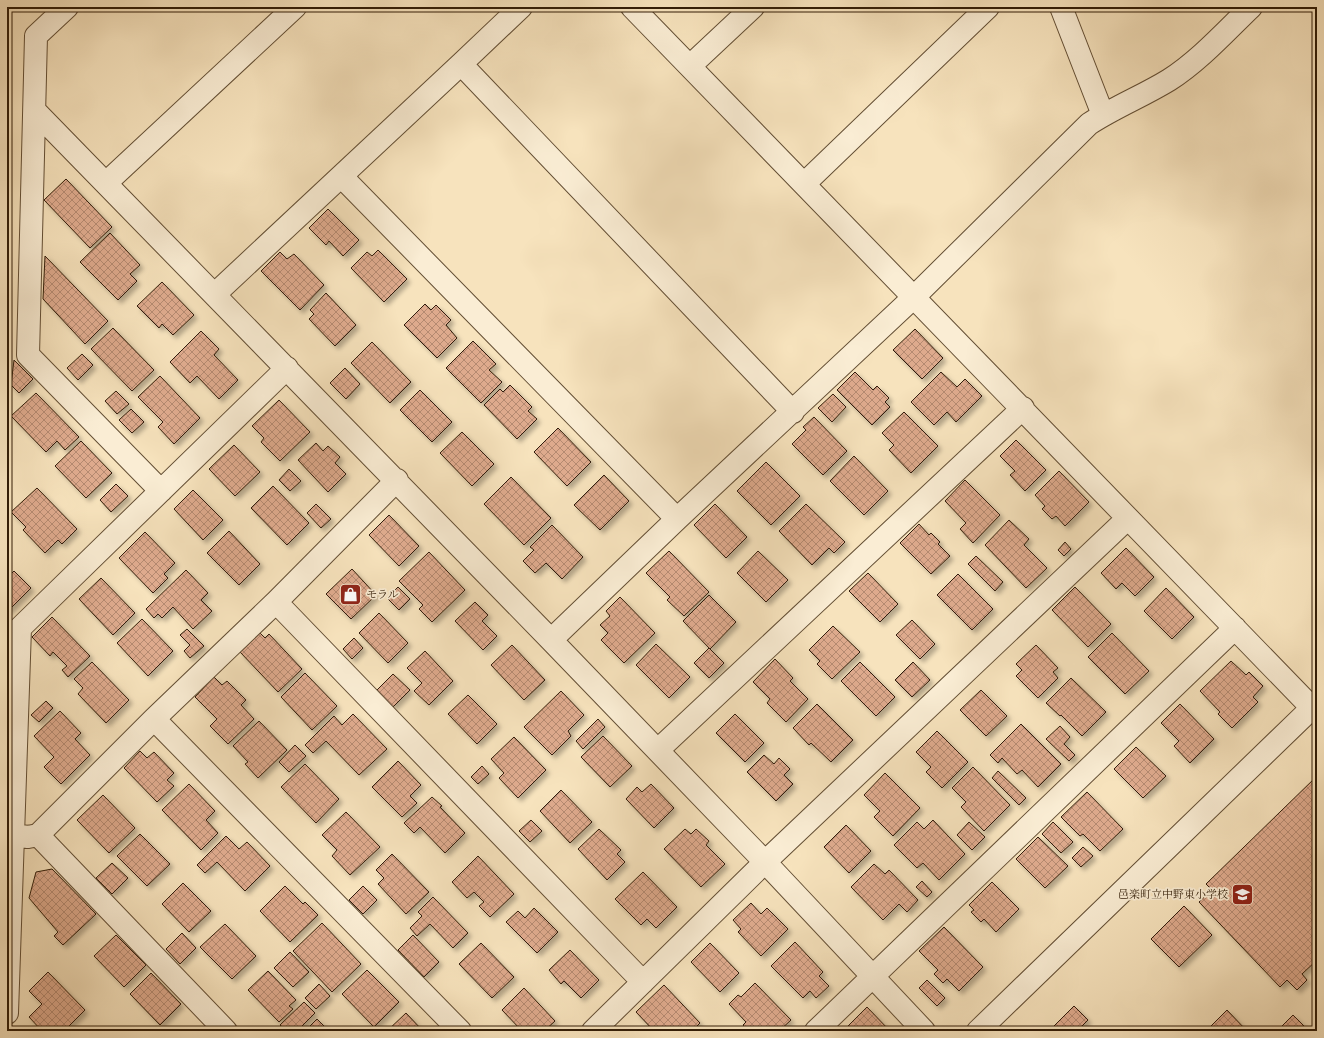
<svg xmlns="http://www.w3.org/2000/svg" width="1324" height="1038" font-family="'IM FELL English','Noto Serif JP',serif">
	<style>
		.building { fill: url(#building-cross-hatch); stroke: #321d07; filter: url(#shadow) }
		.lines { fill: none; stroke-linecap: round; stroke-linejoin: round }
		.minor-casing { stroke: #634e34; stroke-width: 24 }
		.minor { stroke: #faedd4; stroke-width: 22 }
		.labels { text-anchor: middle; stroke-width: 3.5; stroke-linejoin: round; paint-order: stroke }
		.poi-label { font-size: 11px; fill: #321d07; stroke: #faedd4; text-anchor: start }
	</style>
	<defs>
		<pattern id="building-cross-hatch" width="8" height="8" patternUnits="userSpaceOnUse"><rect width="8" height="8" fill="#deaa8d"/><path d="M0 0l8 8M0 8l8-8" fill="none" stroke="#b58a71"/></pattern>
		<filter id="shadow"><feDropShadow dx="3.5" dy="3.5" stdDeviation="2" flood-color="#0004"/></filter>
	</defs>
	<rect width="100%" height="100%" fill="#f7e3bd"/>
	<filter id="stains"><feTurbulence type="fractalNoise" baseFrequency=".005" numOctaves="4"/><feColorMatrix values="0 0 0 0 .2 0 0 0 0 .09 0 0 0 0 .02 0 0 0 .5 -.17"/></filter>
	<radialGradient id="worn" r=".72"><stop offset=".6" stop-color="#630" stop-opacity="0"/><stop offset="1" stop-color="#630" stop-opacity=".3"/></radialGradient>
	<path class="building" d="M66 179 112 227 90 248 44 200Z
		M328 209 359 240 343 256 329 241 326 245 309 228Z
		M110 233 140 265 130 274 137 281 118 300 80 262Z
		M378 250 407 279 384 302 351 268 367 252 372 256Z
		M280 252 287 259 294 254 324 285 300 310 261 271Z
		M45 256 108 321 85 344 43 299Z
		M162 282 194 315 173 335 162 324 159 328 137 306Z
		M326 293 356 325 335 346 309 319 314 314 310 310Z
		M425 304 431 310 436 305 451 320 446 325 457 338 437 358 404 325Z
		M113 328 154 370 132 391 91 349Z
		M915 329 943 358 922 379 893 350Z
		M201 331 219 349 214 355 238 380 219 399 197 376 190 383 170 362Z
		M473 341 496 364 489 370 502 382 481 403 446 368Z
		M372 342 411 382 390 403 351 363Z
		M82 354 93 365 78 380 67 368Z
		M14 360 33 379 19 393 11 385Z
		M345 368 360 384 346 399 330 383Z
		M855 372 873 390 877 386 889 398 885 402 890 407 872 425 837 390Z
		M941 372 957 387 965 379 982 396 956 422 947 412 934 425 911 402Z
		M160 376 200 418 174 444 158 427 163 422 138 397Z
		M510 385 532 407 528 411 537 419 517 439 484 405 500 389 503 392Z
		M420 390 452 422 432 442 400 410Z
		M116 391 129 404 117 414 105 401Z
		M36 393 79 437 65 450 57 441 46 452 11 416Z
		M833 394 846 407 832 422 818 408Z
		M279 400 310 432 280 461 261 442 264 438 252 426Z
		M131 409 144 422 132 433 119 420Z
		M904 412 938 446 911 473 889 450 894 445 882 433Z
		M814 417 847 451 823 475 792 444 806 430 803 427Z
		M558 428 591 462 567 486 534 452Z
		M462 432 494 464 472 486 440 453Z
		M1016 440 1046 470 1025 491 1010 475 1015 471 1000 456Z
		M81 441 112 473 86 498 55 466Z
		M316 443 323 451 328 446 340 457 335 463 346 474 328 492 298 460Z
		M234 445 260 472 235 496 209 469Z
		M854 456 888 491 864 515 830 481Z
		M766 462 800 496 771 525 737 491Z
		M289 469 301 481 290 491 279 480Z
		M1059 471 1089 502 1065 526 1056 516 1052 519 1042 509 1045 506 1035 495Z
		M604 475 629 501 600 530 574 505Z
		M511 477 551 518 524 545 484 504Z
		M965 480 1000 515 973 543 960 529 966 523 945 501Z
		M116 484 128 496 111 512 100 500Z
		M273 486 309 523 287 545 251 508Z
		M37 488 77 529 62 544 58 540 45 553 23 530 26 527 11 512Z
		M193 490 223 520 203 540 174 509Z
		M316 504 331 519 321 528 307 513Z
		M715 504 747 537 726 558 694 525Z
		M806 504 845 542 834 553 829 548 812 565 779 531Z
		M389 515 419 546 399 566 369 535Z
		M1009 520 1029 539 1024 545 1047 568 1026 588 985 545Z
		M919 524 929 535 931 533 940 542 938 544 950 556 931 574 900 543Z
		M552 525 583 557 562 579 546 563 535 573 523 561 534 550 530 547Z
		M229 531 260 564 239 585 207 553Z
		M145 532 175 563 164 574 168 578 153 593 119 558Z
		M1065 542 1071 549 1064 556 1058 550Z
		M1126 548 1154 577 1135 596 1122 583 1116 589 1101 573Z
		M669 551 709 592 684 616 667 600 670 597 646 573Z
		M758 551 788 580 766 602 737 573Z
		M429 552 465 590 432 622 419 609 423 605 399 581Z
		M976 556 1003 582 995 591 968 564Z
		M352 569 376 595 351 619 326 594Z
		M186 570 208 593 201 600 212 611 193 629 173 607 162 618 158 614 154 618 146 609Z
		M14 571 31 588 7 612V578Z
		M868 573 898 604 880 622 849 591Z
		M958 574 993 609 972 630 937 595Z
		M101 578 135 613 113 635 79 599Z
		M398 587 410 599 399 610 387 598Z
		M1075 587 1111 624 1088 647 1052 610Z
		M1166 588 1194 617 1172 639 1144 611Z
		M709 595 736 622 710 649 683 621Z
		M620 597 655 633 624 663 601 640 608 633 600 625 610 616 606 611Z
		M475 602 488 615 482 621 497 636 483 650 455 621Z
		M379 613 408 643 388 663 359 633Z
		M52 617 90 656 68 677 62 670 67 666 53 652 50 656 32 637Z
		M142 619 173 651 148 676 117 643Z
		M912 620 935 644 920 659 896 635Z
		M833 626 860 652 832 679 817 664 820 661 809 650Z
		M187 629 204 646 190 658 184 651 190 645 180 635Z
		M260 633 265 638 269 634 302 669 278 692 240 652Z
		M1112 633 1149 671 1125 694 1088 657Z
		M354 638 363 648 352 659 343 649Z
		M656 644 690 677 669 698 636 665Z
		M512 645 545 680 524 700 491 665Z
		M1036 645 1058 668 1053 672 1058 678 1038 698 1016 676 1022 670 1016 664Z
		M709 648 724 663 709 678 694 663Z
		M425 651 453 681 429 705 414 691 422 683 407 668Z
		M775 659 793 678 790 681 808 699 786 722 767 703 770 699 753 682Z
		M1231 661 1246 675 1249 672 1263 686 1253 697 1258 702 1232 728 1218 714 1220 712 1200 691Z
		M92 662 129 700 106 723 78 694 83 688 74 679Z
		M860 662 895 697 876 716 841 681Z
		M913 662 930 680 912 697 895 680Z
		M305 673 337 706 312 730 281 697Z
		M393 674 410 690 393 707 376 691Z
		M214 677 222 685 227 681 246 700 241 705 254 719 228 744 210 726 217 719 195 697Z
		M1071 678 1106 712 1082 736 1061 715 1060 716 1046 703Z
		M981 690 1007 716 986 736 960 710Z
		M561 691 584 715 568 731 571 736 552 755 524 727Z
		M468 695 497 724 477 744 448 714Z
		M46 701 53 708 39 722 31 715Z
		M817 704 853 740 831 762 811 743 809 745 793 728Z
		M1180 704 1214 739 1190 763 1174 746 1179 741 1161 723Z
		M60 711 81 733 75 739 90 755 61 784 44 767 54 757 34 736Z
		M353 714 387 749 359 775 326 741 313 753 305 745 334 716 342 725Z
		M735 714 764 743 745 762 716 733Z
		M598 719 605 727 583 749 576 741Z
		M259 721 287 750 258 778 245 764 248 762 233 746Z
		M1021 724 1061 764 1038 787 1022 770 1017 774 1002 758 998 763 990 755Z
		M1060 726 1070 737 1064 744 1075 755 1069 761 1046 739Z
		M937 731 968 762 942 788 926 772 931 767 916 752Z
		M603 736 632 766 610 787 581 757Z
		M514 737 546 770 518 798 499 778 504 773 491 759Z
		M295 745 306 756 289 772 279 762Z
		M1136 747 1166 776 1143 798 1114 769Z
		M140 751 147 758 154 752 174 773 167 780 174 786 157 802 124 768Z
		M764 755 774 764 779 758 790 769 784 775 793 784 776 801 747 772Z
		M398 761 421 785 410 796 417 803 402 817 372 787Z
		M305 764 339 799 316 823 281 787Z
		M482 766 489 774 478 784 471 777Z
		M973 767 1010 805 984 831 961 807 966 802 952 788Z
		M998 771 1026 798 1019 805 992 778Z
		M885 773 920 808 893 836 874 817 880 811 864 795Z
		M1317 776V960L1302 974 1307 980 1297 990 1287 980 1280 987 1199 902 1212 890 1206 884Z
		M189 784 215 811 206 820 218 833 201 850 162 810Z
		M651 784 674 808 654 828 626 799 637 787 642 792Z
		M561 790 592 822 570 843 540 811Z
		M1087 792 1123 829 1100 851 1083 834 1080 836 1061 817Z
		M103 795 135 828 109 853 77 820Z
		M432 797 442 806 440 807 465 833 445 853 420 827 414 833 404 823Z
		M346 812 380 847 350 875 332 856 337 850 322 835Z
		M531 820 542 831 530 842 519 831Z
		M933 820 965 854 939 880 923 863 917 868 894 845 917 822 924 829Z
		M969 822 985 837 972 850 957 835Z
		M1053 822 1073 842 1061 853 1042 834Z
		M846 825 871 851 849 873 824 847Z
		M599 829 621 850 617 854 625 862 607 880 578 849Z
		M685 829 691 834 696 829 709 841 706 845 725 864 701 887 664 849Z
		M140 834 170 864 147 886 117 856Z
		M226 836 239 849 247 842 270 866 245 891 217 862 205 873 197 865Z
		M1038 837 1068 866 1045 888 1016 859Z
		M1083 847 1093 856 1081 867 1072 858Z
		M392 854 429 892 406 914 378 884 384 878 376 870Z
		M478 856 514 894 490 917 479 906 484 902 474 892 467 898 452 882Z
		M112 863 128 878 112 894 96 878Z
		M874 864 885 874 889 870 918 900 907 912 899 904 883 920 851 887Z
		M52 869 96 914 63 945 54 936 58 932 29 898 36 872Z
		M643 872 677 907 656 928 647 919 641 925 615 899Z
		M922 881 932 892 927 897 916 887Z
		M992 882 1019 909 996 932 984 919 981 922 971 912 974 910 969 905Z
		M183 883 211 911 189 932 162 904Z
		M285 886 303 904 305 902 318 915 290 942 260 911Z
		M363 886 377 900 363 914 349 900Z
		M433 897 468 933 453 948 430 924 417 936 410 928 422 916 418 912Z
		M751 903 761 914 767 908 788 929 761 956 738 932 741 929 733 920Z
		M1184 906 1212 935 1179 967 1151 939Z
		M534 908 558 932 537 953 506 922 518 911 525 918Z
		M322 923 361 964 332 992 293 951Z
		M225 924 256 956 232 979 200 947Z
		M944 927 983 967 959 991 947 979 943 983 934 974 938 970 919 951Z
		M182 933 196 948 180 964 166 949Z
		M116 935 146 965 124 987 94 956Z
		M413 935 439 962 424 977 398 950Z
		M795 942 823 972 819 976 829 986 816 998 810 991 803 998 771 966Z
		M481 943 514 977 492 998 459 964Z
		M710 943 739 973 720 992 691 962Z
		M570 950 599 980 581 998 564 981 561 984 549 970Z
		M290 952 309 972 293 987 274 968Z
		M367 970 399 1002 374 1027 342 994Z
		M268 971 296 1000 289 1006 293 1009 279 1022 248 990Z
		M48 972 85 1010 64 1031H56L53 1027 49 1031H42L29 1017 42 1004 29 991Z
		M151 973 181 1004 160 1025 130 994Z
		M927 980 945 998 937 1006 919 988Z
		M755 983 791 1020 779 1031H748L743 1025 746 1022 729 1004 738 995 741 997Z
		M319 984 330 996 316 1009 305 998Z
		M664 985 700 1023 692 1031H654L636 1012Z
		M524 988 555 1021 544 1031H522L502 1010Z
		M304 1002 315 1013 297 1031H286L280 1025Z
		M1074 1006 1088 1020 1077 1031H1049Z
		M867 1007 890 1031H848L846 1028Z
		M1227 1010 1247 1031H1206Z
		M406 1013 423 1031H387Z
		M1293 1015 1309 1031H1277Z
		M317 1019 329 1031H305Z"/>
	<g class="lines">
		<defs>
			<path id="minor" d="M67 7 36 36 28 355 161 491
				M632 7 1317 713
				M1061 7 1103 115
				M461 64 793 412
				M690 66 753 7
				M35 111 551 640 765 862 924 1031
				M342 177 677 519
				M106 183 295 7
				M804 184 988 7
				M215 294 461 64 521 7
				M276 602 643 982
				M551 640 677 519 914 297 1089 124C1115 107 1143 96 1169 80 1199 61 1226 31 1251 7
				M154 719 460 1031
				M658 750 1023 408
				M13 835 28 837 38 835 154 719 276 602 397 480
				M38 835 226 1031
				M7 1013 20 628 287 368
				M593 1031 765 862 1127 519
				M816 1031 1235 628
				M978 1031 1317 703"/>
		</defs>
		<use href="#minor" class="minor-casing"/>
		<use href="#minor" class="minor"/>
	</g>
	<defs>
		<symbol id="shop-square" viewBox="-11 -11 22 22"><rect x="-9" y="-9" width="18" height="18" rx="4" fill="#8f2418" stroke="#faedd4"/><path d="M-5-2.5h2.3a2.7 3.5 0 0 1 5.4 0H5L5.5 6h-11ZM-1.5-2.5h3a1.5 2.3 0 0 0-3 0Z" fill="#fff"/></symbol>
		<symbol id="school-square" viewBox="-11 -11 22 22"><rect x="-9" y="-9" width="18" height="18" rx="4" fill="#8f2418" stroke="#faedd4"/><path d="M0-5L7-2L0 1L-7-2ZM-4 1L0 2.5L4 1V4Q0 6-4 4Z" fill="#fff"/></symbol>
	</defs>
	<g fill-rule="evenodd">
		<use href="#shop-square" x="338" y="582" width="25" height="25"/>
		<use href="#school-square" x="1230" y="882" width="25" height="25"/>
	</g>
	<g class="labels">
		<g class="poi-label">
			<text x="366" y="598">モラル</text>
			<text x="1228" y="898" text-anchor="end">邑楽町立中野東小学校</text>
		</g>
	</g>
	<rect width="1324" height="1038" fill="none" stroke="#f7e3bd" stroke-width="24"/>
	<rect x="8" y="8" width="1308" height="1022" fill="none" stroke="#321d07" stroke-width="2"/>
	<rect x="12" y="12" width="1300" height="1014" fill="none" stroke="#321d07"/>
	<rect width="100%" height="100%" filter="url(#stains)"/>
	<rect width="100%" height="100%" fill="url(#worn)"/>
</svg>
